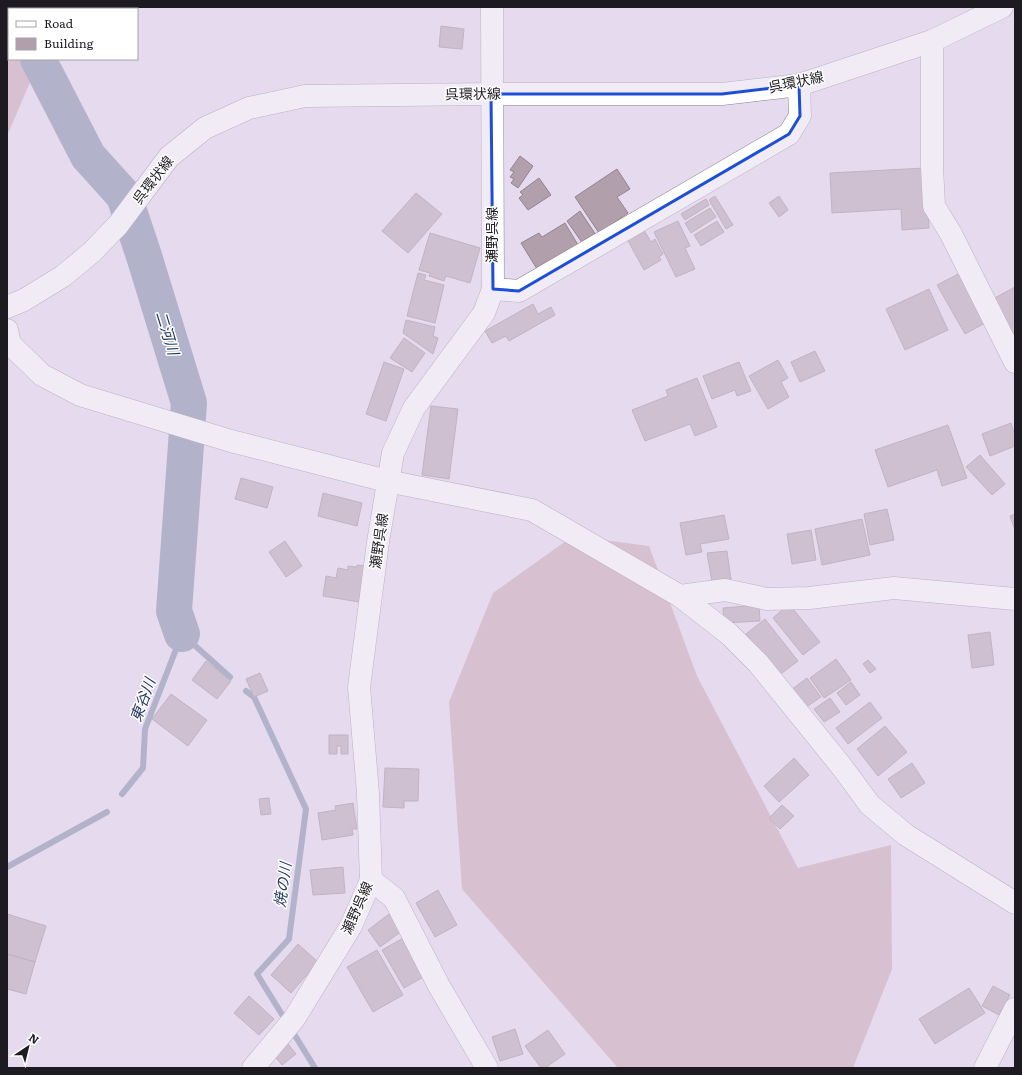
<svg xmlns="http://www.w3.org/2000/svg" width="1022" height="1075" font-family="Literata,'Noto Sans JP',serif">
	<style>
		.forest { fill: #c6a1aa }
		.lines { fill: none; stroke-linecap: round; stroke-linejoin: round }
		.stream { stroke: #74849f; stroke-width: 6 }
		.river { stroke: #74849f; stroke-width: 36 }
		.building { fill: #b29fac; stroke: #958390 }
		.minor-casing { stroke: #8a7f91; stroke-width: 23 }
		.secondary-casing { stroke: #8a7f91; stroke-width: 23 }
		.primary-casing { stroke: #8a7f91; stroke-width: 23 }
		.minor { stroke: #fff; stroke-width: 22 }
		.secondary { stroke: #fff; stroke-width: 22 }
		.primary { stroke: #fff; stroke-width: 22 }
		.marked { fill: none; stroke: #1d4ed8; stroke-width: 3; stroke-linejoin: round }
		.labels { text-anchor: middle; stroke-width: 3; stroke-linejoin: round; paint-order: stroke }
		.street-label { font-size: 14px; fill: #1e1a21; stroke: #fff }
		.water-label { font-size: 15px; font-style: italic; fill: #21385f; stroke: #fff }
	</style>
	<rect width="100%" height="100%" fill="#e6daee"/>
	<path class="forest" d="M7 7H63L62 9H9V59H40L7 136Z
		M573 536 649 546 697 676 798 868 891 845 892 969 853 1068H618L462 889 449 702 493 593Z"/>
	<g class="lines">
		<path class="stream" d="M246 691 254 697 306 809 289 939 257 974 286 1021
			M122 794 143 768 145 729 182 634 230 677
			M7 867 107 812
			M291 1029 315 1068"/>
		<path class="river" d="M35 9 36 7
			M38 59 88 156 124 196 144 256 189 403 174 611 182 634"/>
	</g>
	<path class="building" d="M441 26 464 29 462 49 439 47Z
		M520 156 533 166 518 188 511 183 514 179 510 177 514 172 510 170Z
		M925 168 929 228 902 230 901 209 832 213 830 173Z
		M617 169 630 189 617 197 628 213 599 233 575 197Z
		M539 178 551 195 528 210 519 198 523 195 520 192Z
		M416 193 442 214 408 253 382 231Z
		M715 196 733 225 726 229 709 200Z
		M779 196 788 210 779 217 769 203Z
		M706 199 709 205 685 220 681 214Z
		M710 208 716 217 691 233 685 223Z
		M580 211 596 235 583 244 567 221Z
		M678 221 690 246 685 248 695 269 676 277 654 232Z
		M717 221 724 232 701 246 694 235Z
		M565 223 578 245 537 269 521 243 539 233 542 237Z
		M644 230 651 242 655 239 663 254 659 257 661 260 644 270 627 239Z
		M430 233 480 248 470 283 446 276 444 281 429 276 430 273 419 270Z
		M964 271 987 322 965 334 937 285Z
		M418 273 426 275 424 280 444 285 435 323 407 316Z
		M1015 287V337L1011 339 991 300Z
		M929 289 948 330 905 350 886 309Z
		M533 304 538 314 551 307 555 315 509 341 506 336 492 343 485 331Z
		M406 320 435 327 433 336 438 338 433 354 403 333Z
		M404 338 425 353 412 372 390 358Z
		M815 351 825 371 800 382 791 362Z
		M778 360 788 378 781 382 789 397 768 409 749 376Z
		M384 362 404 369 386 421 366 414Z
		M739 362 751 391 737 396 735 390 712 399 703 376Z
		M697 378 717 427 695 436 690 424 645 441 632 410 668 396 666 390Z
		M431 406 458 409 449 479 422 475Z
		M1011 423 1015 435V446L990 456 982 434Z
		M948 425 967 478 942 486 937 470 888 487 875 450Z
		M980 455 1005 484 992 495 966 467Z
		M241 478 273 487 267 508 235 499Z
		M323 493 362 503 357 526 318 516Z
		M887 509 894 540 870 545 864 514Z
		M1015 514V530L1010 516Z
		M724 515 729 539 700 544 702 552 686 555 680 523Z
		M862 519 870 555 822 565 815 529Z
		M811 530 816 560 792 564 787 534Z
		M285 541 302 566 286 577 269 552Z
		M727 551 731 580 712 582 707 553Z
		M357 565 365 566 359 602 323 596 326 576 336 578 338 568 348 570V566L357 567Z
		M789 604 820 642 803 655 773 618Z
		M759 605 760 621 724 623 723 608Z
		M765 619 798 661 778 676 746 634Z
		M990 632 994 665 972 668 968 635Z
		M836 659 851 680 824 698 810 678Z
		M868 660 876 669 870 673 863 664Z
		M206 661 231 681 217 699 192 680Z
		M260 673 268 691 254 697 246 679Z
		M807 678 821 697 805 708 791 690Z
		M851 682 860 695 846 705 837 693Z
		M171 694 207 720 188 746 152 719Z
		M830 698 840 712 824 722 814 709Z
		M870 702 882 718 848 744 836 728Z
		M885 726 907 752 878 776 857 749Z
		M329 735H348V754H341V746H337V754H329Z
		M794 758 809 775 779 802 764 786Z
		M912 763 925 783 901 798 888 779Z
		M385 768 419 769 418 801H404V808L383 807Z
		M269 798 271 814 261 815 259 799Z
		M353 803 357 829H352L353 835 322 840 318 813 336 810 335 806Z
		M782 805 794 816 780 829 769 818Z
		M343 867 345 893 313 895 310 870Z
		M438 890 457 925 435 937 416 903Z
		M7 914 46 926 35 962 7 954Z
		M389 914 402 931 380 947 368 930Z
		M405 937 427 975 404 988 382 950Z
		M298 944 318 962 291 993 271 975Z
		M377 950 403 995 373 1012 347 967Z
		M7 954 35 962 26 994 7 989Z
		M993 986 1010 995 999 1015 982 1006Z
		M969 988 985 1013 935 1044 919 1019Z
		M249 996 274 1019 259 1035 234 1013Z
		M515 1029 523 1054 500 1061 492 1037Z
		M548 1030 565 1054 545 1068H541L525 1046Z
		M288 1044 296 1054 282 1065 274 1055Z"/>
	<g class="lines">
		<defs>
			<path id="minor" d="M932 41V167L934 206 951 234 1015 362
				M493 289 519 291 789 134 800 116 799 85
				M7 330 10 344 42 375 80 395 231 441 387 481 532 510 680 596 729 634 758 663 842 767 870 805 906 835 1015 903
				M680 596 725 590 767 599 809 598 894 588 1015 599
				M371 880 394 898 439 986 487 1068
				M985 1068 1015 1009"/>
			<path id="secondary" d="M253 1068 294 1019 351 926 371 880 368 793 359 687 378 542 393 453 414 408 484 313 493 289 492 7"/>
			<path id="primary" d="M7 307 24 300 63 276 92 252 118 225 169 157 205 128 249 108 305 96 491 94H722L799 85 932 41 1002 7"/>
		</defs>
		<use href="#minor" class="minor-casing"/>
		<use href="#secondary" class="secondary-casing"/>
		<use href="#primary" class="primary-casing"/>
		<use href="#minor" class="minor"/>
		<use href="#secondary" class="secondary"/>
		<use href="#primary" class="primary"/>
	</g>
	<path d="M0 0H1022V1075H0ZM799 85 800 116 789 134 519 291 493 289 491 94H722Z" fill="#e6daee" fill-opacity=".55" fill-rule="evenodd"/>
	<path class="marked" d="M799 85 800 116 789 134 519 291 493 289 491 94H722Z"/>
	<g class="labels">
		<g class="street-label">
			<text transform="translate(796 82) rotate(-12)" y="5">呉環状線</text>
			<text transform="translate(473 94) rotate(-1)" y="5">呉環状線</text>
			<text transform="translate(153 180) rotate(-52)" y="5">呉環状線</text>
			<text transform="translate(492 235) rotate(-90)" y="5">瀬野呉線</text>
			<text transform="translate(379 541) rotate(-82)" y="5">瀬野呉線</text>
			<text transform="translate(357 908) rotate(-66)" y="5">瀬野呉線</text>
		</g>
		<g class="water-label">
			<text transform="translate(167 333) rotate(73)" y="5">二河川</text>
			<text transform="translate(143 700) rotate(-70)" y="5">東谷川</text>
			<text transform="translate(283 885) rotate(-82)" y="5">焼の川</text>
		</g>
	</g>
	<rect width="1022" height="1075" fill="none" stroke="#1e1a21" stroke-width="16"/>
	<rect x="8" y="8" width="130" height="52" fill="#ffffff" stroke="#a5a3a6"/>
	<rect x="16" y="21" width="20" height="6" fill="#ffffff" stroke="#a5a3a6"/>
	<text x="44" y="28" font-size="12" fill="#1e1a21">Road</text>
	<rect x="16" y="38" width="20" height="12" fill="#b29fac" stroke="#a5a3a6"/>
	<text x="44" y="48" font-size="12" fill="#1e1a21">Building</text>
	<g transform="translate(28 1047) rotate(35)" stroke="#ffffff" stroke-width="3" paint-order="stroke">
	<path d="M0-3L7 15L0 10L-7 15Z" fill="#1e1a21"/>
	<text y="-6" font-size="11" font-weight="bold" text-anchor="middle" fill="#1e1a21">N</text>
	</g>
</svg>
